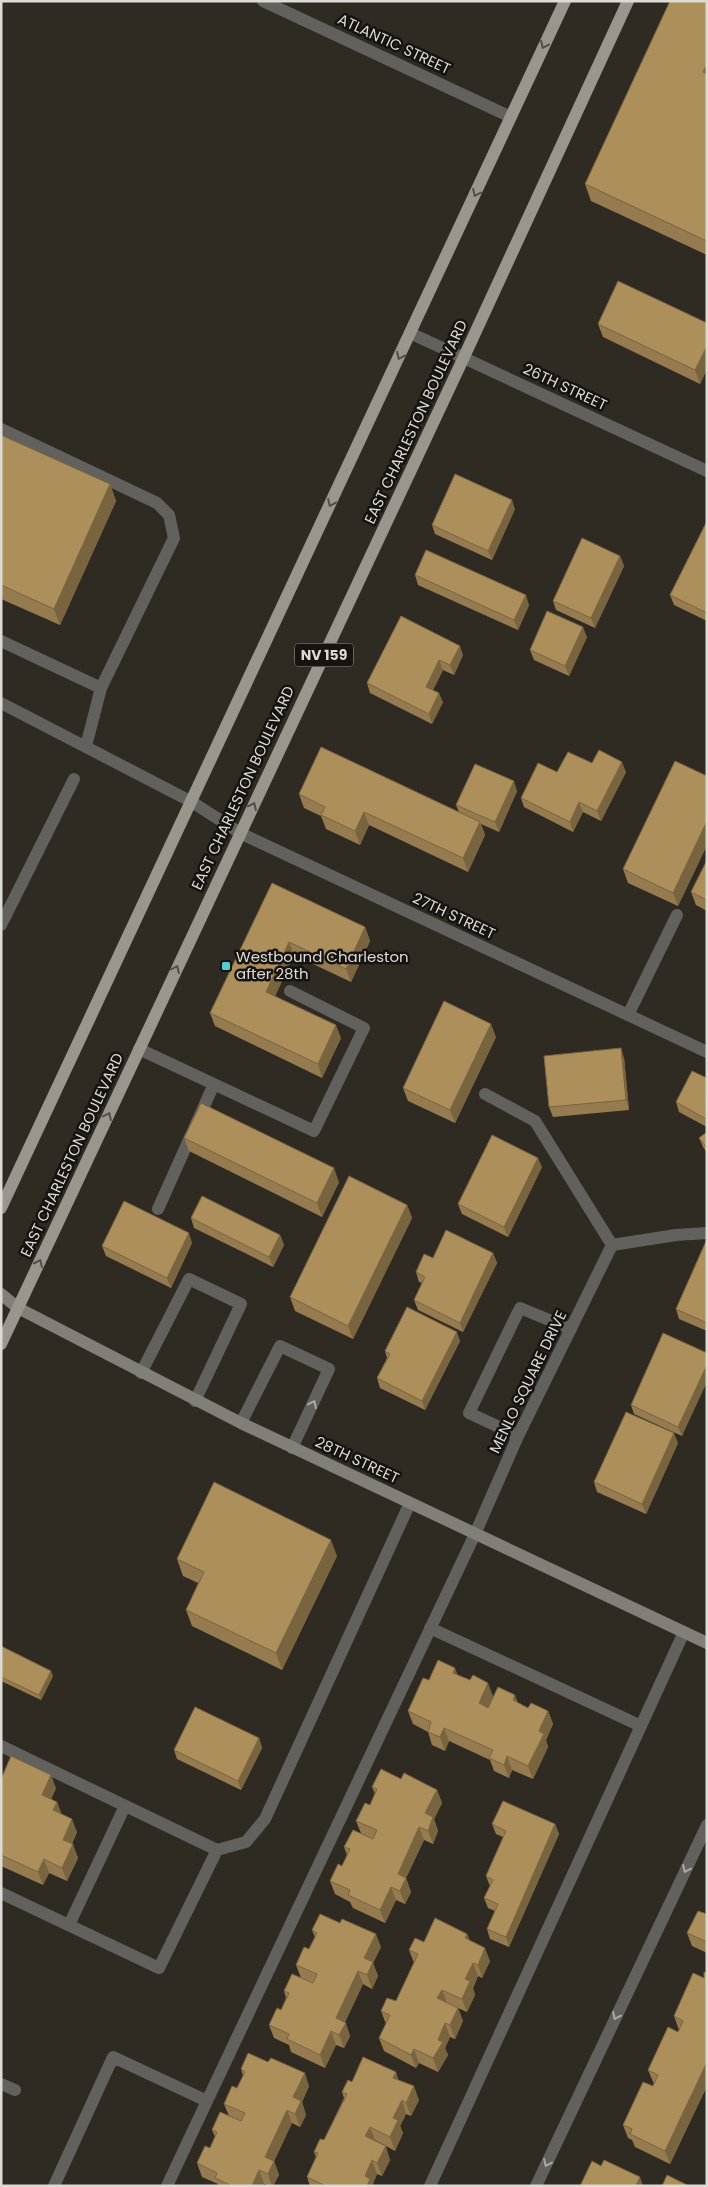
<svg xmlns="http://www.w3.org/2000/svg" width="708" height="2187" font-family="Poppins,sans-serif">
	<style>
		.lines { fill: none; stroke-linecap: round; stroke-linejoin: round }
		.lane { stroke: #63615d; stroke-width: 12 }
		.street { stroke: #63615d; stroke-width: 12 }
		.secondary { stroke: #827f78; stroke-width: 12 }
		.primary { stroke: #9a958d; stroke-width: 12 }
		.wall { fill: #957b4f }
		.shaded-wall { fill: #796440 }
		.building { fill: #ad8f5c; stroke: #796440 }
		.oneway { stroke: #514e48 }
		.oneway2 { stroke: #adaaa6 }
		.poi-dot { fill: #52ccd5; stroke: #161310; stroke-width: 2 }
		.labels { text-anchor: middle; stroke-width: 5; stroke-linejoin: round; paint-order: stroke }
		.shield { fill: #161310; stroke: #a29f9b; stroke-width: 1 }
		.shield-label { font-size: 14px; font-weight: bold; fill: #dedbd6 }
		.street-label { font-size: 15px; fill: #dedbd6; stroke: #161310 }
		.poi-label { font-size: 15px; fill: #dedbd6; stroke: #161310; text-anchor: start }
	</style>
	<rect width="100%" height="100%" fill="#2f2b23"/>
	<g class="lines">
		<path class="lane" d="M1 429 157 503 169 515 174 538 101 688 86 746
			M1 641 101 688
			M1 703 192 802
			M1 925 74 779
			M628 1015 677 915
			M139 1049 314 1131 364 1028 290 991
			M485 1094 535 1121 612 1245 676 1235 707 1233
			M158 1209 214 1084
			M141 1373 189 1279 241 1304 195 1401
			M241 1423 280 1346 329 1369 292 1448
			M518 1436 469 1413 520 1308 571 1329
			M430 1628 641 1726
			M1 1746 217 1850 159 1968 1 1893
			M217 1850 246 1842 265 1819 410 1503
			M69 1925 125 1806
			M1 2084 15 2090
			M54 2186 113 2057 207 2101 475 1534
			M167 2186 207 2101
			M430 2186 684 1632
			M536 2186 707 1825"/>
		<path class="street" d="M263 1 511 117
			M410 333 707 471
			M192 802 240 833 707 1052
			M475 1534 518 1436 612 1245"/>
		<path class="secondary" d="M1 1294 18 1308 241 1423 707 1643"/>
		<path class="primary" d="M1 1208 565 1
			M1 1344 464 357 628 1"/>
	</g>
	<path class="wall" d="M707 1V255L591 201 585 184Z
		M707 323V369L700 384 603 337 598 324Z
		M1 435 110 484 116 501 60 625 1 599Z
		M515 509 492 560 435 534 432 525Z
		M707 524V621L674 605 670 595Z
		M620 556 624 566 595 628 556 610 553 601Z
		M415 575 529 605 518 630 418 585Z
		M401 616 463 655 454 675 443 670 433 690 443 702 432 724 370 693 367 683Z
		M587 637 569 676 534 660 530 650Z
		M592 763 626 772 601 821 583 812 573 832 524 807 521 798 557 772Z
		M707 776V845L678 906 628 883 623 869Z
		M517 791 499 832 481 824 485 835 468 872 369 825 360 845 326 829 321 816 304 808 299 794 459 812 456 805Z
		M707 860V911L696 905 691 892Z
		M272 883 365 927 370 941 351 982 294 955 275 996 341 1038 322 1078 215 1026 210 1013Z
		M496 1037 455 1123 408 1101 403 1088Z
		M624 1058 629 1110 553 1117 549 1107Z
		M707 1078V1127L679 1112 676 1102Z
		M707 1132V1153L703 1147 699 1138Z
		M184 1138 339 1182 322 1217 189 1151Z
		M542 1167 508 1237 462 1214 458 1204Z
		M407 1205 412 1218 353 1339 295 1311 290 1297Z
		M191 1218 280 1235 284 1245 273 1267 194 1228Z
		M707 1239V1331L679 1319 676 1309Z
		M192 1243 171 1288 106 1256 102 1246Z
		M493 1253 497 1263 463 1332 418 1310 414 1300 422 1283 419 1282 416 1272 433 1258Z
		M460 1341 425 1410 380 1388 377 1378 387 1358 385 1351Z
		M707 1353 682 1436 634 1414 631 1405Z
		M678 1443 646 1514 597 1492 594 1482Z
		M337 1556 282 1670 192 1626 186 1610 198 1583 183 1576 177 1559Z
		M1 1646 53 1676 41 1700 1 1681Z
		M457 1675 493 1696 488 1708 518 1703 528 1708 548 1711 553 1724 546 1740 548 1747 533 1779 512 1770 509 1778 494 1771 490 1760 449 1741 445 1751 432 1745 428 1732 413 1724 408 1711 429 1680Z
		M259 1738 262 1748 241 1790 177 1759 174 1750Z
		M1 1779 56 1788 51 1799 57 1802 61 1814 77 1832 72 1844 78 1858 67 1881 49 1873 43 1885 1 1866Z
		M401 1779 437 1790 442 1803 434 1819 438 1831 433 1844 424 1840 406 1878 411 1892 405 1904 396 1900 385 1923 353 1908 350 1902 335 1894 330 1881 342 1866 347 1855 344 1847 361 1833 356 1821 370 1805 375 1794 372 1787Z
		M492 1824H555L559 1834 509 1947 490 1939 487 1929 495 1911 488 1908 484 1898 490 1886 486 1876 503 1837 496 1834Z
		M707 1914V1953L692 1946 687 1933Z
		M312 1930 381 1947 373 1963 378 1976 372 1989 363 1984 345 2022 350 2036 344 2048 336 2045 325 2068 291 2052 289 2045 274 2038 269 2025 281 2010 286 1998 284 1991 301 1978 296 1965 309 1949 315 1937Z
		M467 1934 470 1941 490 1961 482 1978 478 1976 473 1988 475 1995 467 2012 458 2008 463 2021 455 2039 450 2037 445 2048 448 2055 438 2072 419 2063 416 2068 384 2051 379 2038 386 2024 381 2011 396 2001 414 1963 409 1950 424 1942Z
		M707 1973V2086L670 2164 635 2147 632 2140 628 2138 623 2125 654 2084 648 2070 678 2032 679 2030 674 2016Z
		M241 2069 309 2086 302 2102 306 2115 300 2127 292 2123 274 2161 279 2175 273 2186H269L264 2184 263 2186H218V2184L202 2177 197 2163 210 2148 215 2137 212 2130 229 2116 224 2104 237 2088 243 2076Z
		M396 2072 398 2080 419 2100 411 2116 406 2114 400 2126 403 2133 395 2151 375 2140 374 2141 390 2160 382 2176 377 2174 372 2186H310L307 2177 316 2157 314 2152 324 2140 344 2098 342 2092 352 2082Z"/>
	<path class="shaded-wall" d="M707 64V82L703 72Z
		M707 346V369L700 384 695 370Z
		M110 484 116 501 60 625 54 609Z
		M512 500 515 509 492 560 488 551Z
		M620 556 624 566 595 628 591 618Z
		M526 595 529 605 518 630 514 620Z
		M583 627 587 637 569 676 565 666Z
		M460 646 463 655 454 675 450 665Z
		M439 660 443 670 430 696 426 687Z
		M439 693 443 702 432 724 429 714Z
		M622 762 626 772 601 821 597 811Z
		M514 781 517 791 499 832 495 822Z
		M579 802 583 812 573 832 570 822Z
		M364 812 369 825 360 845 355 831Z
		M707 821V845L678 906 673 893Z
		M480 822 485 835 468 872 463 858Z
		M365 927 370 941 351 982 346 969Z
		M289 942 294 955 271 1005 266 992Z
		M491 1024 496 1037 455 1123 450 1110Z
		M336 1025 341 1038 322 1078 318 1064Z
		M621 1048 624 1058 629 1110 626 1100Z
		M538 1158 542 1167 508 1237 504 1227Z
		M334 1168 339 1182 322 1217 317 1203Z
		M407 1205 412 1218 353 1339 348 1326Z
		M189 1233 192 1243 171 1288 167 1278Z
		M280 1235 284 1245 273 1267 269 1257Z
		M493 1253 497 1263 463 1332 460 1323Z
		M457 1332 460 1341 425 1410 422 1401Z
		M707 1365V1382L682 1436 678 1427Z
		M674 1433 678 1443 646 1514 642 1504Z
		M331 1540 337 1556 282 1670 276 1653Z
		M455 1668 460 1681 453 1673Z
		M51 1671 53 1676 41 1700 39 1695Z
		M488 1683 493 1696 484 1717 479 1703Z
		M515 1695 520 1708 513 1700Z
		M548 1711 553 1724 546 1740 548 1747 533 1779 528 1766 539 1731Z
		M444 1728 449 1741 445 1751 440 1737Z
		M259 1738 262 1748 241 1790 238 1781Z
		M507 1756 512 1770 509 1778 504 1765Z
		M51 1775 56 1788 47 1809 42 1795Z
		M437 1790 442 1803 434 1819 438 1831 433 1844 428 1831 425 1813Z
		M57 1802 62 1815 53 1810Z
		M72 1819 77 1832 68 1853 63 1840Z
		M555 1824 559 1834 509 1947 506 1937Z
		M419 1827 424 1840 406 1878 411 1892 405 1904 400 1891 398 1874Z
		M73 1844 78 1858 67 1881 62 1868Z
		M44 1859 49 1873 43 1885 38 1872Z
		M391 1887 396 1900 385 1923 380 1910Z
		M376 1934 381 1947 373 1963 378 1976 372 1989 367 1975 364 1958Z
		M467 1934 472 1947 465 1938Z
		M485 1948 490 1961 482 1978 478 1965Z
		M473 1963 478 1976 473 1988 475 1995 467 2012 462 1999 465 1979Z
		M358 1971 363 1984 342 2029 346 2023 350 2036 344 2048 339 2035 336 2018Z
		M442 1990 447 2003 437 1998Z
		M458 2008 463 2021 455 2039 450 2025Z
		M445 2023 450 2037 445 2048 448 2055 438 2072 433 2058 438 2040Z
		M331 2031 336 2045 325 2068 320 2055Z
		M414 2049 419 2063 416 2068 411 2055Z
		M707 2062V2086L670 2164 665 2151Z
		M396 2072 400 2085 393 2078Z
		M305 2073 309 2086 302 2102 306 2115 300 2127 295 2114 293 2097Z
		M414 2086 419 2100 411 2116 406 2103Z
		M402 2100 406 2114 400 2126 403 2133 395 2151 390 2137 393 2118Z
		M287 2110 292 2123 271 2168 274 2161 279 2175 273 2186H272L268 2174 265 2157Z
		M370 2127 375 2140 370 2150 365 2136Z
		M386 2146 390 2160 382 2176 377 2163Z
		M372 2160 377 2174 372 2186H367L365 2176Z
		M259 2170 264 2184 263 2186H252Z
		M640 2177 643 2186H636Z"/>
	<path class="building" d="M670 1H707V64L703 72 707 74V241L585 184Z
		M618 281 707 323V346L695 370 598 324Z
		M1 435 110 484 54 609 1 585Z
		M455 474 512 500 488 551 432 525Z
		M706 523 707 524V613L670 595Z
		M582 538 620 556 591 618 553 601Z
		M426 550 526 595 514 620 415 575Z
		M547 611 583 627 565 666 530 650Z
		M401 616 460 646 450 665 439 660 426 687 439 693 429 714 367 683Z
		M321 747 480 822 463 858 364 812 355 831 321 815 325 807 299 794Z
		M599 750 622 762 597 811 579 802 570 822 521 798 538 763 557 772 568 752 592 763Z
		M675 761 707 776V821L673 893 623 869Z
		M475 764 514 781 495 822 456 805Z
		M707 860V900L691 892Z
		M272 883 365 927 346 969 289 942 266 992 336 1025 318 1064 210 1013Z
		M444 1001 491 1024 450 1110 403 1088Z
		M621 1048 626 1100 549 1107 544 1056Z
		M692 1071 707 1078 706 1119 676 1102Z
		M201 1103 334 1168 317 1203 184 1138Z
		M707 1132V1148L699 1138Z
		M492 1135 538 1158 504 1227 458 1204Z
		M349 1176 407 1205 348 1326 290 1297Z
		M202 1196 280 1235 269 1257 191 1218Z
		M124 1201 189 1233 167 1278 102 1246Z
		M446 1230 493 1253 460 1323 414 1300 425 1277 416 1272 424 1254 433 1258Z
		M707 1239V1323L676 1309Z
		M407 1307 457 1332 422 1401 377 1378 390 1354 385 1351Z
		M663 1333 707 1353V1365L678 1427 631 1405Z
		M626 1412 674 1433 642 1504 594 1482Z
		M214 1482 331 1540 276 1653 186 1610 204 1572 177 1559Z
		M1 1646 51 1671 39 1695 1 1677Z
		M438 1660 455 1668 453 1673 470 1680 473 1675 488 1683 479 1703 488 1708 498 1687 515 1695 513 1700 528 1708 531 1703 548 1711 539 1731 544 1734 528 1766 507 1756 504 1765 489 1758 493 1750 444 1728 440 1737 428 1732 431 1722 408 1711 423 1678 429 1680Z
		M195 1707 259 1738 238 1781 174 1750Z
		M11 1756 51 1775 42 1795 57 1802 53 1810 72 1819 63 1840 73 1844 62 1868 44 1859 38 1872 1 1855V1779Z
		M381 1769 401 1779 404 1773 437 1790 425 1813 433 1817 428 1831 419 1827 398 1874 406 1878 400 1891 391 1887 380 1910 348 1895 350 1890 330 1881 338 1864 342 1866 350 1849 344 1847 353 1830 373 1839 377 1830 356 1821 365 1803 370 1805 377 1789 372 1787Z
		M503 1801 555 1824 506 1937 487 1929 498 1904 484 1898 493 1880 486 1876 506 1831 492 1824Z
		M698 1911 707 1914V1942L687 1933Z
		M320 1914 340 1923 342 1919 376 1934 364 1958 373 1962 367 1975 358 1971 336 2018 346 2023 339 2035 331 2031 320 2055 287 2039 289 2034 269 2025 277 2008 281 2010 289 1993 284 1991 292 1974 313 1983 317 1974 296 1965 304 1947 309 1949 317 1933 312 1930Z
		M435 1918 467 1934 465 1938 485 1948 478 1965 473 1963 465 1979 470 1981 462 1999 442 1990 437 1998 458 2008 450 2025 445 2023 438 2040 443 2042 433 2058 414 2049 411 2055 379 2038 390 2015 381 2011 387 1998 396 2001 418 1954 409 1950 415 1938 424 1942Z
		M704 1972 707 1973V2062L665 2151 630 2134 632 2129 623 2125 643 2082 653 2086 658 2075 648 2070 668 2027 678 2032 683 2021 674 2016 693 1973 704 1978Z
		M248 2053 268 2062 271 2058 305 2073 293 2097 301 2101 295 2114 287 2110 265 2157 274 2161 268 2174 259 2170 252 2186H232L215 2178 217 2173 197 2163 205 2146 210 2148 217 2132 212 2130 220 2112 241 2121 245 2113 224 2104 232 2086 237 2088 245 2072 241 2069Z
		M363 2057 396 2072 393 2078 414 2086 406 2103 402 2100 393 2118 398 2120 390 2137 370 2127 365 2136 386 2146 377 2163 372 2160 365 2176 370 2179 367 2186H326L307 2177 318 2153 314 2152 320 2139 324 2140 347 2094 342 2092 348 2080 352 2082Z
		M604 2160 640 2177 636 2186H580L592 2161 601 2166Z
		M667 2175 689 2186H662Z"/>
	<defs><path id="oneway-chevron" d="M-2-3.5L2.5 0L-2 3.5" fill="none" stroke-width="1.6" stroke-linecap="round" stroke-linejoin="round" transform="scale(1.25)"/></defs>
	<g class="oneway">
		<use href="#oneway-chevron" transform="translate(544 45) rotate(115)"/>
		<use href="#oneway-chevron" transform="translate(476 193) rotate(115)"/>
		<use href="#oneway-chevron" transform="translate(400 356) rotate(115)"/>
		<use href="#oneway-chevron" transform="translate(331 503) rotate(115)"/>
		<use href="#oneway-chevron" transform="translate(253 806) rotate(-65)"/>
		<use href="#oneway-chevron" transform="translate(176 969) rotate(-65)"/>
		<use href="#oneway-chevron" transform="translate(108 1116) rotate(-65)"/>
		<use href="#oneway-chevron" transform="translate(39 1263) rotate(-65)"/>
	</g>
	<g class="oneway2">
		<use href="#oneway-chevron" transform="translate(313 1404) rotate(-65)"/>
		<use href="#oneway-chevron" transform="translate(686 1869) rotate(115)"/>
		<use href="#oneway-chevron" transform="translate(616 2016) rotate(115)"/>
		<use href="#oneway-chevron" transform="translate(547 2163) rotate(115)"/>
	</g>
	<rect class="poi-dot" x="221" y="961" width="10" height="10" rx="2.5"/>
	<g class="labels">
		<rect class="shield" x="295" y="643.5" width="58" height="23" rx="4"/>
		<g class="shield-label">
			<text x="324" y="660">NV 159</text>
		</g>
		<g class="street-label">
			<text transform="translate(394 44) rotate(25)" y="5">ATLANTIC STREET</text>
			<text transform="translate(565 387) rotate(25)" y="5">26TH STREET</text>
			<text transform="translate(416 422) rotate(-65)" y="5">EAST CHARLESTON BOULEVARD</text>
			<text transform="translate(243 788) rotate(-65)" y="5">EAST CHARLESTON BOULEVARD</text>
			<text transform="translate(454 916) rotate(25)" y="5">27TH STREET</text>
			<text transform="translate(72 1155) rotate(-65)" y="5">EAST CHARLESTON BOULEVARD</text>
			<text transform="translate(528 1382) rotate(-64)" y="5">MENLO SQUARE DRIVE</text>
			<text transform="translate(357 1460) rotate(25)" y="5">28TH STREET</text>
		</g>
		<g class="poi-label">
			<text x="236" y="962">Westbound Charleston<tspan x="236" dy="17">after 28th</tspan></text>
		</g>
	</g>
	<rect width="708" height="2187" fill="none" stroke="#dedbd6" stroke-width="5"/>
</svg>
